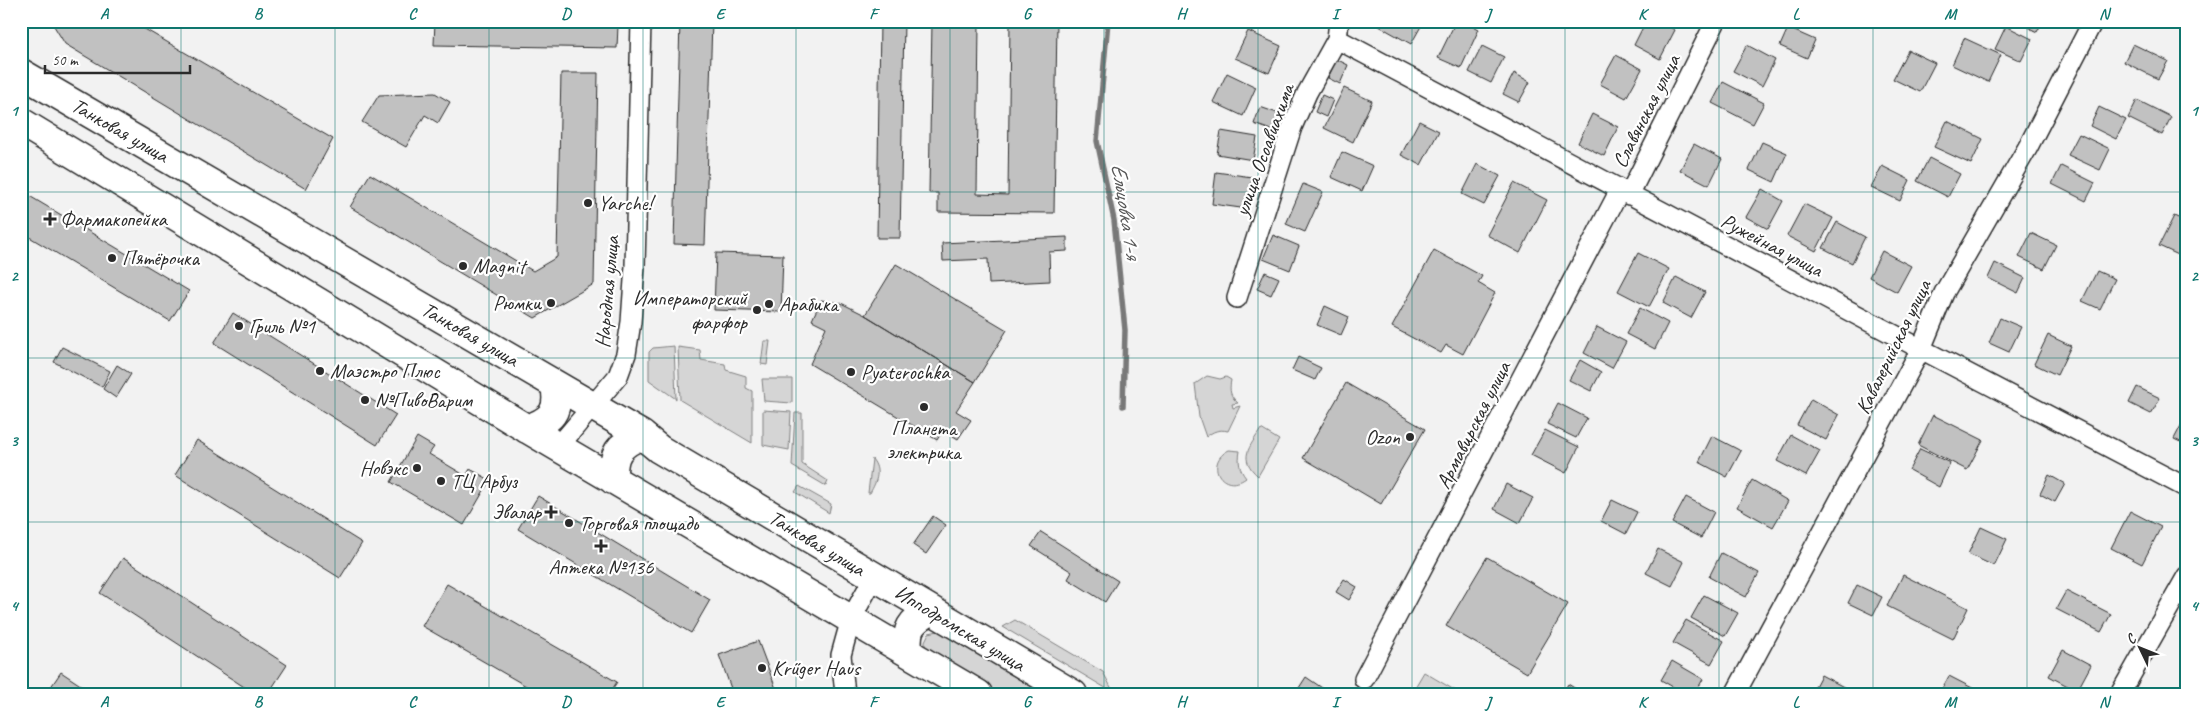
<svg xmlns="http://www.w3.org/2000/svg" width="2208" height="715" font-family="Caveat,sans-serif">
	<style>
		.green { fill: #d5d5d5; stroke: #808080 }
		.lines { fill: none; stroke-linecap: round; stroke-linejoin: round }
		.stream { stroke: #787878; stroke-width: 5.5 }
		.building { fill: #c1c1c1; stroke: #2b2b2b }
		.minor-casing { stroke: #2b2b2b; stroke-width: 22 }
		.highway-casing { stroke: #2b2b2b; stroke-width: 31 }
		.minor { stroke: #fff; stroke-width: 19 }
		.highway { stroke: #fff; stroke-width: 28 }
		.grid { fill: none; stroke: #0f766e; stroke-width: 1; stroke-opacity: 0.55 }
		.poi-dot { fill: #2b2b2b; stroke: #fff; stroke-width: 2 }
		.labels { text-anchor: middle; stroke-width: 4.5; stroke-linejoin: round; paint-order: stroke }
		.street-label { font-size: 21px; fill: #2b2b2b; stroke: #fff }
		.poi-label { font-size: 21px; fill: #2b2b2b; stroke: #fff; text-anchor: start }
		.water-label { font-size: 22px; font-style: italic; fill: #585858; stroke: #fff }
		.neatline { fill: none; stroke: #0f766e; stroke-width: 2 }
		.grid-label { font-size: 16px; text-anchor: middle; font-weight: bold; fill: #0f766e }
	</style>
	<rect width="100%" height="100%" fill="#f2f2f2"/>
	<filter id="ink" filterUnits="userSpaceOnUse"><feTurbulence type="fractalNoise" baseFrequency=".02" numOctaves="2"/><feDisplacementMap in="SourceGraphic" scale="10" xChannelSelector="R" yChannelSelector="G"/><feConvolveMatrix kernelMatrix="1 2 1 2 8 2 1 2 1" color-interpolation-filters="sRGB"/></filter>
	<g filter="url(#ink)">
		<path class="green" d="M764 341H770L767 365 761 364Z
			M674 346 676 399 649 380V352L653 348Z
			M678 347 700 350 701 360 725 364 726 370 746 376V388L752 391V443L680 400Z
			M1207 376 1220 379 1226 377 1231 380C1229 391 1230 396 1238 403L1232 404 1233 408 1240 406 1228 431C1219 429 1213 431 1206 437L1199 417 1195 384Z
			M762 379H792V403L764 401Z
			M763 410 791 412 789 450 763 445Z
			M795 413H802V464L828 481 826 486 792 466Z
			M1261 429 1279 440 1258 476C1238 458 1249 448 1261 429Z
			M1229 450 1240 451C1238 462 1239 469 1246 478 1223 495 1203 463 1229 450Z
			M872 459C881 470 877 481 870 493H868Z
			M799 486 831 504 829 513 795 492Z
			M1015 620 1103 672 1114 693 1003 627Z
			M938 631 1044 694H998L925 651V641L929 633Z
			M1424 672 1461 694H1411Z"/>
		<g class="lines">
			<path class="stream" d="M1108 21 1097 141 1114 220 1125 330 1123 406"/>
		</g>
		<path class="building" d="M51 21H131L333 139 306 189 65 44Z
			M435 21 618 25 617 48 434 45Z
			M680 21H712L705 245 674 244Z
			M880 21H904L900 238H877Z
			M1010 21H1057L1054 213 938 212V193H929L932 22 979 23 977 194 1008 195Z
			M1381 21H1424L1411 44 1379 26Z
			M1456 21H1464L1479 29 1461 68 1438 58Z
			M1646 21H1658L1675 30 1660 59 1634 45Z
			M2016 21H2043L2037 32Z
			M2006 26 2032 39 2021 61 1995 49Z
			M1788 28 1815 40 1807 58 1780 46Z
			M1248 31 1281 46 1269 73 1235 58Z
			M1964 38 2001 55 1988 82 1952 65Z
			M2133 44 2168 61 2158 79 2124 62Z
			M1747 45 1775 60 1762 86 1733 71Z
			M1482 46 1504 57 1491 83 1469 72Z
			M1908 50 1935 63 1920 92 1893 79Z
			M1616 55 1642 69 1626 98 1600 84Z
			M1336 59 1348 65 1340 84 1328 78Z
			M561 73H598L594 284 535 318 350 207 370 174 533 271 557 257Z
			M1227 73 1256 87 1243 116 1213 102Z
			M1514 73 1530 82 1519 102 1503 94Z
			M1723 82 1764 103 1753 124 1712 103Z
			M1344 88 1372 101 1353 142 1324 128Z
			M435 93 450 102 438 123 425 115 406 147 362 122 379 95Z
			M1322 95 1333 100 1326 117 1315 112Z
			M2137 100 2171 117 2162 135 2128 118Z
			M1260 107 1280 114 1274 131 1254 124Z
			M2099 107 2126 120 2116 139 2090 126Z
			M1592 114 1618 127 1604 156 1578 143Z
			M1419 121 1439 131 1421 165 1401 155Z
			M1947 121 1983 139 1971 164 1934 147Z
			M1221 131 1257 137 1253 160 1217 154Z
			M2079 134 2110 149 2100 170 2068 155Z
			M1762 142 1787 153 1774 182 1749 170Z
			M1694 144 1722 159 1709 185 1680 170Z
			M1342 152 1373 166 1362 191 1331 177Z
			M1929 158 1960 174 1948 197 1917 181Z
			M1477 164 1500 176 1484 205 1462 194Z
			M1882 166 1910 180 1900 201 1871 187Z
			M2061 166 2095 183 2086 201 2052 184Z
			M1216 172 1252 177 1248 209 1212 204Z
			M1514 183 1547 200 1520 253 1487 235Z
			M1303 184 1323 192 1305 232 1286 224Z
			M1762 189 1783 201 1768 229 1746 217Z
			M21 191 189 291 170 321 21 232Z
			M1804 204 1833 218 1816 251 1787 236Z
			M2174 216 2187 222V259L2159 246Z
			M1837 222 1865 237 1852 263 1823 248Z
			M2031 233 2056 245 2044 269 2019 257Z
			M1273 235 1299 246 1290 270 1263 259Z
			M1067 237V251L1049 252 1050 281 989 284 988 259 943 261 942 243Z
			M1434 250 1482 276 1478 283 1495 293 1463 354 1446 345 1441 353 1392 327Z
			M1882 251 1911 266 1897 292 1869 277Z
			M716 253 783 255 781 312 714 310Z
			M1638 253 1669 269 1649 307 1618 291Z
			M1995 263 2025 278 2018 293 1988 278Z
			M896 264 1007 330 975 382 865 315Z
			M2097 271 2115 279 2100 309 2082 301Z
			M1265 272 1279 278 1271 295 1257 289Z
			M1676 277 1705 292 1691 318 1663 303Z
			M821 300 841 303 865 315 975 382 956 411 971 420 958 439 943 430 937 440 810 364 826 327 812 320Z
			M1325 306 1349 317 1341 335 1317 325Z
			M1640 308 1668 323 1655 349 1626 334Z
			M233 313 396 415 377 445 214 343Z
			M2000 318 2021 327 2009 352 1989 343Z
			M1597 327 1626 342 1612 368 1584 353Z
			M2048 335 2071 346 2057 375 2034 364Z
			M62 347 110 371 102 387 54 362Z
			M1298 357 1321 368 1315 380 1292 370Z
			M1580 360 1601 372 1591 391 1569 380Z
			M117 365 131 374 116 398 103 389Z
			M1346 383 1425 429 1381 504 1303 458Z
			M2137 387 2160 398 2151 414 2129 403Z
			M1811 399 1839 415 1826 440 1797 425Z
			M1558 403 1587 418 1576 438 1547 424Z
			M2187 414V445L2174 439Z
			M1933 415 1983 440 1967 470 1918 445Z
			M1545 430 1579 447 1566 473 1531 455Z
			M1791 435 1820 451 1806 476 1777 461Z
			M1712 436 1741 451 1727 477 1699 462Z
			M417 437 434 447 429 454 466 476 470 469 490 480 464 525 391 482Z
			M197 440 362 543 340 578 175 475Z
			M1920 449 1950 463 1939 487 1909 470Z
			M2049 475 2065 484 2055 502 2040 494Z
			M1752 480 1788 501 1773 527 1737 507Z
			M1506 484 1533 498 1520 523 1494 509Z
			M538 496 710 600 691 633 518 529Z
			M1686 497 1714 512 1701 538 1672 523Z
			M1612 500 1637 512 1626 534 1601 521Z
			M2130 511 2161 527 2142 564 2111 548Z
			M933 516 946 525 926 554 913 545Z
			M1981 527 2007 539 1994 566 1968 554Z
			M1041 532 1118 581 1105 602 1068 579 1072 572 1031 546Z
			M1658 549 1684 562 1672 586 1646 573Z
			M1721 553 1759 573 1746 597 1709 577Z
			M1487 557 1568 604 1527 673 1446 626Z
			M123 558 287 665 268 694H255L100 593Z
			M1903 575 1968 608 1953 639 1887 606Z
			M1344 579 1357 587 1349 600 1336 592Z
			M447 584 617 682 609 694H540L422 626Z
			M1857 585 1882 597 1873 615 1848 603Z
			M2066 591 2111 614 2101 632 2056 609Z
			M1704 595 1738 613 1725 636 1691 618Z
			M1686 620 1724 641 1711 664 1673 643Z
			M758 641 778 694H733L719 655Z
			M2063 650 2091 665 2077 691 2049 676Z
			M1672 661 1703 679 1695 694H1685L1661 680Z
			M61 672 94 694H46Z
			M1821 675 1857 694H1811Z
			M1949 676 1984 694H1939Z
			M1306 677 1331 694H1295Z
			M1568 684 1584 694H1562Z
			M1648 689 1656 694H1645Z"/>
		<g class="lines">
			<defs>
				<path id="minor" d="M1337 39 1921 349 2187 488
					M1629 195 1716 21
					M1237 298 1292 127 1307 93 1337 39 1339 21
					M558 447 618 376 626 354 631 322 635 266 641 21
					M1364 679 1620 190
					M845 694 841 655 851 619 874 577
					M1735 694 1921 349 1944 293 2028 147 2093 21
					M2120 694 2187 576"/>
				<path id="highway" d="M21 73 642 435 659 449 1073 694
					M21 122 519 424 978 694
					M527 429C552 420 560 412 555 385
					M613 480C612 454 618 445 642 435
					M908 652C906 628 910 622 931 610"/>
			</defs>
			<use href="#minor" class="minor-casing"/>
			<use href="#highway" class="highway-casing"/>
			<use href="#minor" class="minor"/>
			<use href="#highway" class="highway"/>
		</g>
	</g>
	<path class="grid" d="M181 21V694M335 21V694M489 21V694M643 21V694M796 21V694M950 21V694M1104 21V694M1258 21V694M1412 21V694M1565 21V694M1719 21V694M1873 21V694M2027 21V694M21 192H2187M21 358H2187M21 522H2187"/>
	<g class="poi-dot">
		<circle cx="588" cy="203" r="5"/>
		<path d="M47.5 211.5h5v5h5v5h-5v5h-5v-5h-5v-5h5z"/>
		<circle cx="112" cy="258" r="5"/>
		<circle cx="463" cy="266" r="5"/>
		<circle cx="551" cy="303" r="5"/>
		<circle cx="769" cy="304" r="5"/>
		<circle cx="757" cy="310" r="5"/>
		<circle cx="239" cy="326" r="5"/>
		<circle cx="320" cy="371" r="5"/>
		<circle cx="851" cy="372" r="5"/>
		<circle cx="365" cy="400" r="5"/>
		<circle cx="924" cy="407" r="5"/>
		<circle cx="1410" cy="437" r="5"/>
		<circle cx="417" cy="468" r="5"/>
		<circle cx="441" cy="481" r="5"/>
		<path d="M548.5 504.5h5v5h5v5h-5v5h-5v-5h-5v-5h5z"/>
		<circle cx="569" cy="523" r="5"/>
		<path d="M598.5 538.5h5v5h5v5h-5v5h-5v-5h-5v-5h5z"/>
		<circle cx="762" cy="668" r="5"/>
	</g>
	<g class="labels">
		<g class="street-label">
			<text transform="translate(1646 111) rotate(-63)" y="7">Славянская улица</text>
			<text transform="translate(120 130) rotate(30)" y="7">Танковая улица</text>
			<text transform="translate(1264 150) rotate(-70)" y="7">улица Осоавиахима</text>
			<text transform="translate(1772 245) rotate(28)" y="7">Ружейная улица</text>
			<text transform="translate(607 292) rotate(-85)" y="7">Народная улица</text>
			<text transform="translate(470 334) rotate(30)" y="7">Танковая улица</text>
			<text transform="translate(1893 347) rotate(-64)" y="7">Кавалерийская улица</text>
			<text transform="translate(1473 425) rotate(-63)" y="7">Армавирская улица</text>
			<text transform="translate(817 543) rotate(31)" y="7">Танковая улица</text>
			<text transform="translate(960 628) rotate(31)" y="7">Ипподромская улица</text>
		</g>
		<g class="poi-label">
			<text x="598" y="210">Yarche!</text>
			<text x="60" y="226">Фармакопейка</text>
			<text x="122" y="265">Пятёрочка</text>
			<text x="473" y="273">Magnit</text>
			<text x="747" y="305" text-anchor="end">Императорский<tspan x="747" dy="24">фарфор</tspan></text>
			<text x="541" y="310" text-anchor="end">Рюмки</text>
			<text x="779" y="311">Арабика</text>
			<text x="249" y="333">Гриль №1</text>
			<text x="330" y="378">Маэстро Плюс</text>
			<text x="861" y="379">Pyaterochka</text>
			<text x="375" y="407">№ПивоВарим</text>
			<text x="924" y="435" text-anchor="middle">Планета<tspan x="924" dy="24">электрика</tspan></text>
			<text x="1400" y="444" text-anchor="end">Ozon</text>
			<text x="407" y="475" text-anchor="end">Новэкс</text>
			<text x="451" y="488">ТЦ Арбуз</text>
			<text x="541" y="519" text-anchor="end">Эвалар</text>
			<text x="579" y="530">Торговая площадь</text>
			<text x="601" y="574" text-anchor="middle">Аптека №136</text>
			<text x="772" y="675">Krűger Haus</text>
		</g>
		<g class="water-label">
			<text transform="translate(1127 211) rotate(81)" y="8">Ельцовка 1-я</text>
		</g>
	</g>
	<rect width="2208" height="715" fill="none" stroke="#fff" stroke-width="55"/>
	<g transform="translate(2140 648) rotate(313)" stroke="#ffffff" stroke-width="4" paint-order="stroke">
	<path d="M0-4L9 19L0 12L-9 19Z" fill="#2b2b2b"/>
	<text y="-8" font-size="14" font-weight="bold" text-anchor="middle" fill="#2b2b2b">С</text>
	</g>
	<path d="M45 65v8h145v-8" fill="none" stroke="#2b2b2b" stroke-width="2.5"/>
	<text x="52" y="65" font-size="15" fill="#2b2b2b" stroke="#ffffff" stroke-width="4" paint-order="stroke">50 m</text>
	<rect x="28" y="28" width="2152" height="660" class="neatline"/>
	<g class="grid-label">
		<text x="104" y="19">A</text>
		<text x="258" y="19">B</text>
		<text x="412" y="19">C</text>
		<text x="566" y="19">D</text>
		<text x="720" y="19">E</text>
		<text x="873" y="19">F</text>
		<text x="1027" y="19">G</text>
		<text x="1181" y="19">H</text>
		<text x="1335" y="19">I</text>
		<text x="1488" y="19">J</text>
		<text x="1642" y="19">K</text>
		<text x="1796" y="19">L</text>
		<text x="1950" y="19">M</text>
		<text x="2104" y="19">N</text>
		<text x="14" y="116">1</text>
		<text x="2194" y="116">1</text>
		<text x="14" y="281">2</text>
		<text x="2194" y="281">2</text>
		<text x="14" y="446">3</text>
		<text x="2194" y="446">3</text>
		<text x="14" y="611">4</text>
		<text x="2194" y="611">4</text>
		<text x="104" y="707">A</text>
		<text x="258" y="707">B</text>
		<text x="412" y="707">C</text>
		<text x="566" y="707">D</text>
		<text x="720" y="707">E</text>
		<text x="873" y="707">F</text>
		<text x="1027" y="707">G</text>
		<text x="1181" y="707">H</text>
		<text x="1335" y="707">I</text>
		<text x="1488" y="707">J</text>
		<text x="1642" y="707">K</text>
		<text x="1796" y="707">L</text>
		<text x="1950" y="707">M</text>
		<text x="2104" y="707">N</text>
	</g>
</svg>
